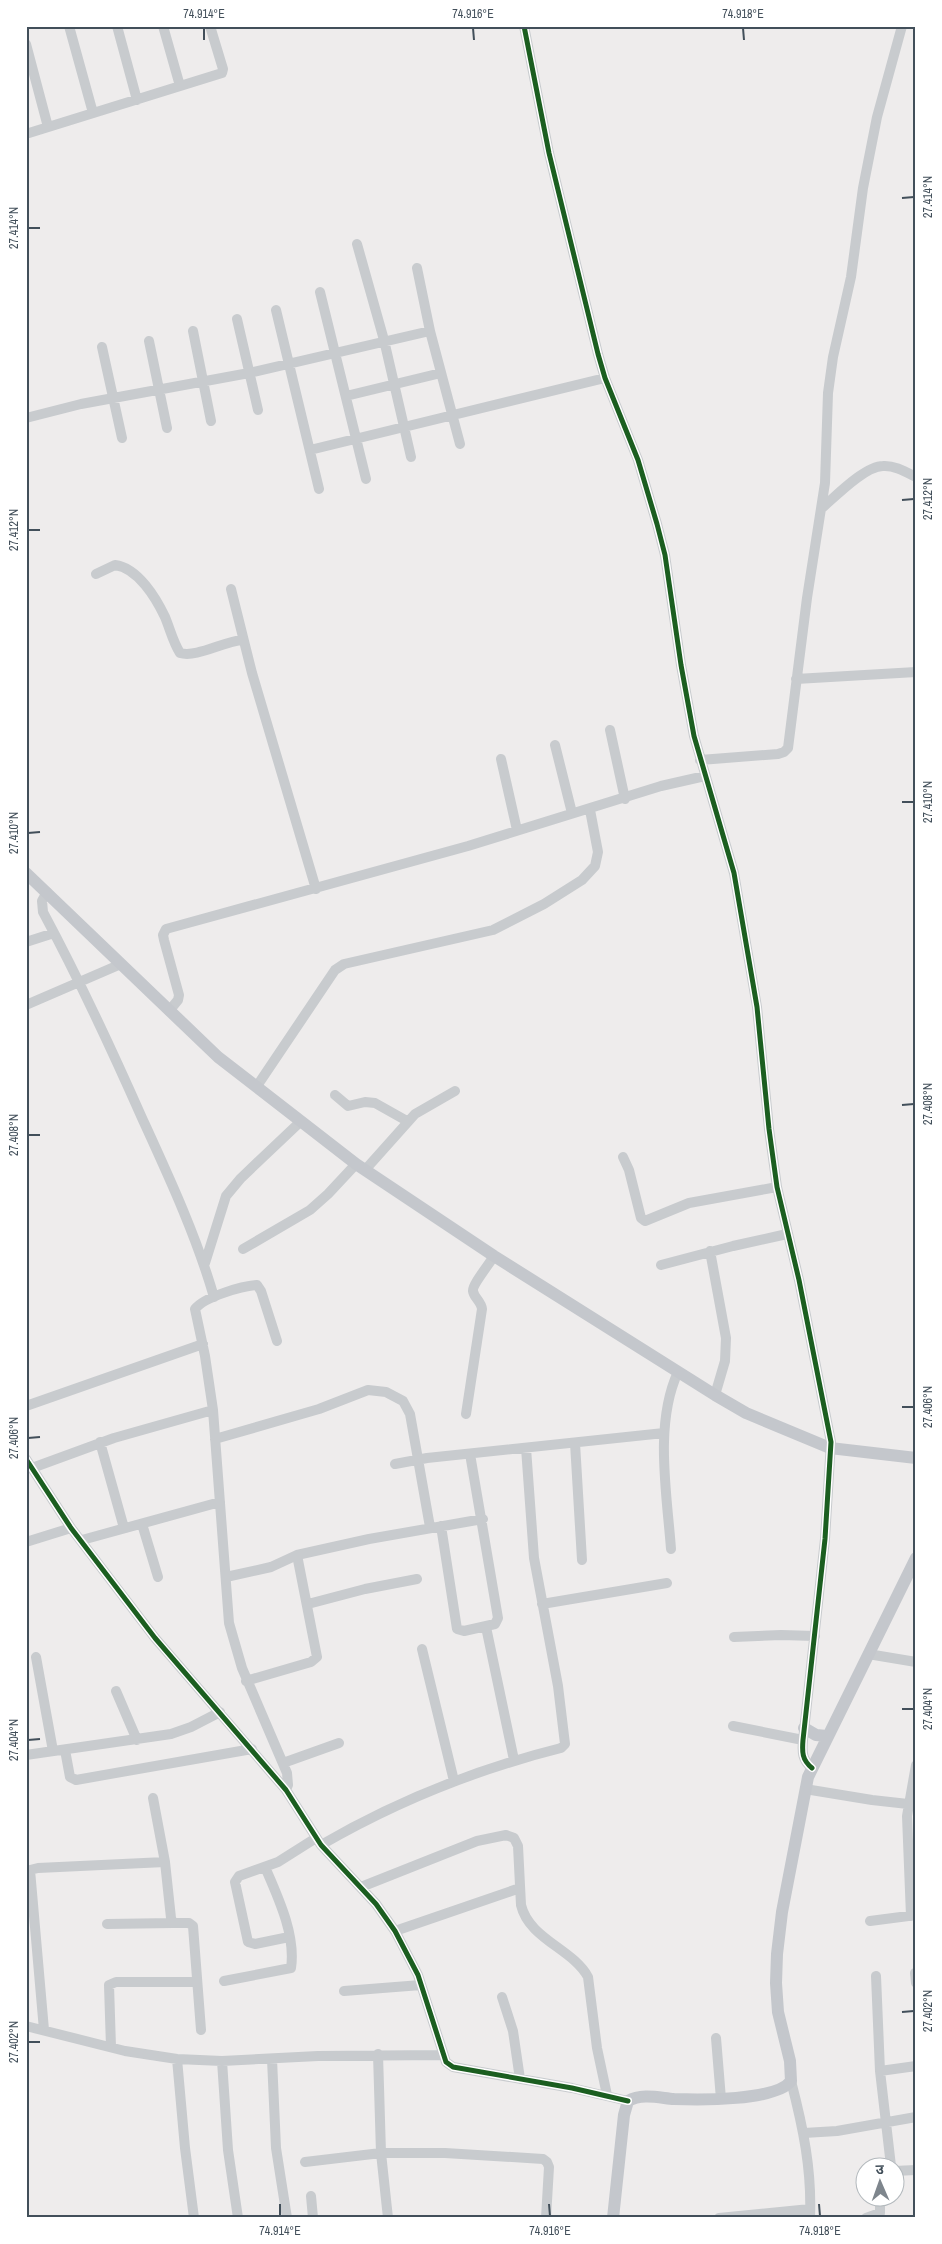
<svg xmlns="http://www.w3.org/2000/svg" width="942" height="2244" font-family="'Archivo Narrow','Noto Sans Devanagari',sans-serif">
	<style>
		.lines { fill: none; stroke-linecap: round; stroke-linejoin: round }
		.minor { stroke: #c8cbce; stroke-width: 10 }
		.major { stroke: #c4c7cc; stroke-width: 12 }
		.cycleway-casing { stroke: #fff; stroke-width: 8 }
		.cycleway { stroke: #1b5e20; stroke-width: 5 }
		.ticks { fill: none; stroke: #424f5a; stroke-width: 2 }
		.neatline { fill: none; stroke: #424f5a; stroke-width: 2 }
		.ticks-label { font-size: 12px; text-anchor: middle; fill: #424f5a }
	</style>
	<rect width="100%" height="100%" fill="#eeecec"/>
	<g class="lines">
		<path class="minor" d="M69 26 93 113
			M117 26 137 100
			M163 26 180 86
			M524 26 549 153 598 354 605 378 638 460 657 524 665 555 681 665 694 736 734 873 757 1007 769 1129 777 1187 799 1280 831 1442 825 1539 803 1740C802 1752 802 1760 812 1768
			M26 44 48 127
			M29 133 222 73 223 69 210 26
			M357 244 384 340 411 457
			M417 268 430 331 460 444
			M320 292 366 479
			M276 310 319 489
			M237 319 258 410
			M193 331 211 421
			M149 341 167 428
			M102 347 122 438
			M346 396 441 373
			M26 418 81 404 249 373 430 331
			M310 450 605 378
			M822 508C836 496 865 466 883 466 894 465 906 472 916 477
			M96 574 115 565C138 568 156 598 165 617 170 629 173 642 180 653 197 658 224 641 243 640
			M231 589 252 673 316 889
			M796 679 916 672
			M610 730 625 799
			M555 745 572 813
			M501 759 517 830
			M700 760 778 754 784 752 788 748 807 598 825 483 828 393 833 357 851 277 863 188 877 117 902 26
			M47 892 42 901 43 912C79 979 111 1048 142 1118 169 1177 196 1235 214 1297
			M26 942 54 933
			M26 1005 121 964
			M169 1011 178 1000 179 995 164 940 163 935 166 929 468 846 661 786 705 776
			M257 1086 335 970 344 964 493 930 544 904 582 880 595 866 598 852 590 810
			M335 1095 348 1106 365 1102 375 1103 407 1121
			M623 1157 629 1170 641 1218 645 1221 689 1203 777 1187
			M365 1170 415 1114 455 1091
			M243 1249 310 1210 328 1194 356 1164
			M710 1251 726 1338 725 1361 715 1395
			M205 1263 226 1196 241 1178 301 1121
			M661 1265 733 1246 787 1234
			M277 1341 261 1291 257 1285C242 1286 204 1297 195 1309L205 1356 213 1410 229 1623 242 1668 287 1773 288 1785 286 1790
			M26 1406 203 1344
			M466 1414 482 1309C481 1301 474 1298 473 1291 472 1285 490 1263 494 1256
			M215 1439 319 1409 368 1390 386 1392 403 1401 410 1414 430 1527
			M100 1442 124 1528
			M575 1443 582 1560
			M26 1459 71 1528 155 1638 286 1790 321 1845 376 1904 395 1931 418 1975 446 2062 453 2067 572 2088 628 2101
			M395 1464 427 1458 664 1433
			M32 1468 114 1438 213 1410
			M142 1524 158 1577
			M441 1526 457 1629 464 1631 495 1624 498 1618 470 1454
			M82 1540 220 1502
			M26 1542 71 1528
			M671 1549C667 1494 654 1424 678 1372
			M226 1577 271 1567 297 1555 369 1539 483 1519
			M308 1604 365 1589 417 1579
			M542 1604 667 1583
			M486 1627 514 1760
			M734 1637 781 1635 815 1636
			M422 1649 454 1781
			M868 1654 916 1662
			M36 1657 53 1751
			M246 1681 311 1662 317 1657 297 1555
			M116 1691 137 1740
			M733 1726 803 1740
			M65 1750 70 1777 76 1780 252 1749
			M26 1755 171 1734 191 1727 220 1712
			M283 1763 339 1743
			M805 1789 872 1800 908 1804
			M153 1798 165 1862 171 1918 173 1923H189L193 1926 201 2030
			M321 1845C397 1801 477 1769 561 1748L565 1744 558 1686 534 1558 526 1448
			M361 1887 477 1841 506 1835 514 1838 518 1846 521 1905C529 1939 573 1949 588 1977L597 2048 607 2095
			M911 1916 907 1816 916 1765
			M870 1921 916 1915
			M107 1924 173 1923
			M395 1931 520 1888
			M289 1937 255 1944 248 1942 235 1882 239 1876 278 1862 316 1838
			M915 1973 916 1983
			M876 1976 880 2071 891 2166
			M224 1981 291 1968C296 1935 278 1897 265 1867
			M344 1991 421 1985
			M502 1997 513 2031 520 2079
			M26 2026 125 2051 177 2059 222 2061 318 2056 443 2055
			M44 2030 30 1870 38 1868 165 1862
			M716 2038 721 2099
			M111 2047 109 1985 116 1982H196
			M378 2054 381 2153 388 2218
			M177 2059 185 2148 194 2218
			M272 2059 276 2148 287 2218
			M222 2061 228 2150 238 2218
			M880 2071 916 2066
			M791 2081C803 2127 812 2170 810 2218
			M804 2133 837 2131 916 2117
			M305 2162 381 2153H445L543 2159 547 2162 549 2167 546 2218
			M894 2171 916 2170
			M311 2196 313 2218
			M719 2218 810 2209
			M866 2218 880 2213V2196"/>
		<path class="major" d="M26 873 218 1057 356 1164 494 1256 715 1395 746 1413 830 1448 916 1458
			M804 1728 816 1735 827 1736
			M613 2218 624 2115 628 2101C642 2093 660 2098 674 2099 699 2100 776 2101 791 2081L790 2061 778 2012 776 1983 777 1954 782 1912 808 1777 916 1558"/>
		<defs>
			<path id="cycleway" d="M524 26 549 153 598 354 605 378 638 460 657 524 665 555 681 665 694 736 734 873 757 1007 769 1129 777 1187 799 1280 831 1442 825 1539 803 1740C802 1752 802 1760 812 1768
				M26 1459 71 1528 155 1638 286 1790 321 1845 376 1904 395 1931 418 1975 446 2062 453 2067 572 2088 628 2101"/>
		</defs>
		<use href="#cycleway" class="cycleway-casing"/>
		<use href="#cycleway" class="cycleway"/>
	</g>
	<path class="ticks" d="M204 28V40M473 28 474 40M743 28 744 40M902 198 914 197M28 228H40M902 500 914 499M28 530H40M902 802H914M28 833 40 832M902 1105 914 1104M28 1135H40M902 1407H914M28 1438 40 1437M902 1709H914M28 1740 40 1739M902 2012 914 2011M28 2042H40M280 2204V2216M549 2204 550 2216M819 2204 820 2216"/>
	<rect width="942" height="2244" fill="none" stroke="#ffffff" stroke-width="55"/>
	<g transform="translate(880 2182) rotate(358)"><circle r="24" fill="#ffffff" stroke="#b3b9bd"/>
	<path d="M0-4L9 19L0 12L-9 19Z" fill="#7e868d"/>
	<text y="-8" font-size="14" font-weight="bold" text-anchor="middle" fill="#424f5a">उ</text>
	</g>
	<rect x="28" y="28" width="886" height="2188" class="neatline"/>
	<g class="ticks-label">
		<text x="204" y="18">74.914°E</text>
		<text x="473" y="18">74.916°E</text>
		<text x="743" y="18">74.918°E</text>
		<text transform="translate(928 197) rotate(-90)" y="4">27.414°N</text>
		<text transform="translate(14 228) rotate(-90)" y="4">27.414°N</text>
		<text transform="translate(928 499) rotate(-90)" y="4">27.412°N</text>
		<text transform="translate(14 530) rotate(-90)" y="4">27.412°N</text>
		<text transform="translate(928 802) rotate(-90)" y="4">27.410°N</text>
		<text transform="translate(14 833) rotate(-90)" y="4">27.410°N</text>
		<text transform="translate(928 1104) rotate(-90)" y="4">27.408°N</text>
		<text transform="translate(14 1135) rotate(-90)" y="4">27.408°N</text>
		<text transform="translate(928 1407) rotate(-90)" y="4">27.406°N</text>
		<text transform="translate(14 1438) rotate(-90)" y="4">27.406°N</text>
		<text transform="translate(928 1709) rotate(-90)" y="4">27.404°N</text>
		<text transform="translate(14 1740) rotate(-90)" y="4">27.404°N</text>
		<text transform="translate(928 2011) rotate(-90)" y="4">27.402°N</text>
		<text transform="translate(14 2042) rotate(-90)" y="4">27.402°N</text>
		<text x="280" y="2235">74.914°E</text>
		<text x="550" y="2235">74.916°E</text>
		<text x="820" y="2235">74.918°E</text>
	</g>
</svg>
